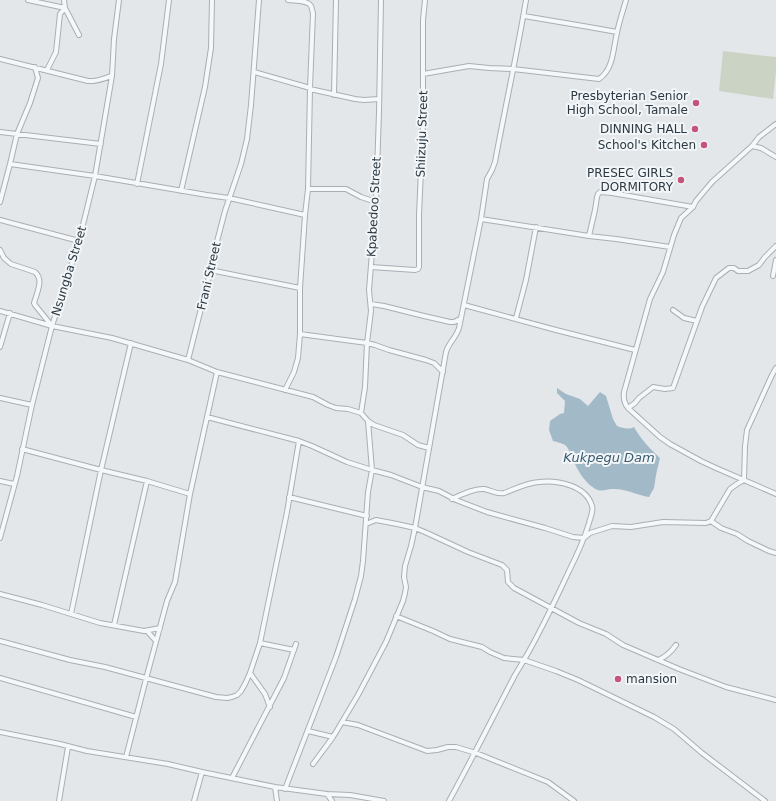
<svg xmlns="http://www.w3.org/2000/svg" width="776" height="801" font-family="'DejaVu Sans',sans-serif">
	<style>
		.green { fill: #cbd3c5 }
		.water { fill: #a2bac7 }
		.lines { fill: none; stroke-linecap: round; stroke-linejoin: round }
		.minor-casing { stroke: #a8afb4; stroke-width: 6 }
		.minor { stroke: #f6f7f9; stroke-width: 4 }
		.poi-dot { fill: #c45479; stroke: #f3f6f8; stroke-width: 1.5 }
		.labels { text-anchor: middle; stroke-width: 4; stroke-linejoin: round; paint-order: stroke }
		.poi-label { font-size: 12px; fill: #2c3841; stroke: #f3f6f8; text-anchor: end }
		.street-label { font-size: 12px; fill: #2c3841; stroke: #f3f6f8 }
		.water-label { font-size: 13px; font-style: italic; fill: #3a5d72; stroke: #f3f6f8 }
	</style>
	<rect width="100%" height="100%" fill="#e3e7ea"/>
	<path class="green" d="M723 51 776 57V72L773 99 719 91Z"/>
	<path class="water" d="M557 388 566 394 580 399 588 406 600 392 606 396 613 419 617 426C623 428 628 430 634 427 641 439 650 449 660 458L656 475 654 488 649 497C637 495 624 488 612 489 606 489 601 493 594 488 586 483 579 473 575 464 572 459 570 449 565 445 562 443 557 442 553 441L549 430 550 421 560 414 564 413 565 401 557 393Z"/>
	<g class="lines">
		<defs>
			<path id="minor" d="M28 0 65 8 79 35
				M524 16 589 27 617 32
				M0 59 88 81C97 82 104 78 112 76
				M47 70 56 52 60 14 65 8 64 0
				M254 72 310 88
				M423 74 469 66 489 68 513 69 599 79C614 69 613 48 617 33 619 22 623 11 626 0
				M310 89 355 99 364 100 379 99
				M334 95 336 0
				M776 124 759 137 752 146 712 182 696 201 693 207 681 218 674 235 663 272 650 299 624 392C623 399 624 403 628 408L660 437 670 444 701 461 716 468 776 494
				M0 132 101 144
				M752 146 761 148 776 157
				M10 164 95 176 207 195 229 198 305 215
				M137 184 161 64 169 0
				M308 189H346L361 197 376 202
				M181 191 205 87 211 48 212 0
				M0 202 10 164 17 134 30 103 38 78 35 67
				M481 219 589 236 616 239 670 247
				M0 220 79 241
				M589 236 595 210 597 197 598 194 600 192 612 193 693 207
				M0 250 4 258 11 264 35 272C44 280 37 292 34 303L35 305 52 326
				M371 267 415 270 418 269 419 267V215L423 124V20L425 0
				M210 270 300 288
				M773 276 776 260
				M371 304 384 306 424 316 450 322H454L460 319
				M464 305 556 330 635 350
				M0 311 52 326 112 338 188 360 208 281 215 249 225 211 241 164 247 139 251 105 259 0
				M516 318 526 280 536 227
				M697 321 702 307 716 278 729 268H734L738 271H748L759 265 765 257 776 246
				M300 334 367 343 375 345 389 350 426 360 434 363 443 372
				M0 347 10 313
				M188 360 217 372 313 397 328 405 336 408 348 409 361 413 368 421 374 425 403 435 418 445 429 448
				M285 390 294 372 298 358 300 334V288L305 215 308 189 310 88 313 13C312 11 312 8 311 6 308 0 294 1 288 0
				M0 398 32 405
				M628 408 635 403 639 398 653 387 665 389 673 388 697 321 684 318 673 310
				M361 413 365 387 367 343 371 311 369 290 376 202 379 112 381 0
				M207 417 299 441 312 446 347 462 372 470 391 475 422 487 439 491 456 500 487 512 545 528 573 537 584 538 590 533 612 526 631 527 663 522 706 523 711 521 730 489 737 484 744 480 745 446 747 430 772 375 776 368
				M22 449 101 470 147 481 190 494
				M0 481 14 484
				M289 497 367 516
				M711 521 721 528 737 534 748 541 769 551 776 553
				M366 524 376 520 397 524 415 528 427 533 468 552 502 565 507 570 508 582 514 588 579 623 606 634 623 645 679 669 726 687 776 700
				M0 538 17 476 32 405 52 326 79 241 95 176 112 76 114 39 119 0
				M0 594 42 605 100 623 144 631 160 628
				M71 614 101 470 131 343
				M396 616 433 631 450 639 482 647 490 652 504 658 524 660 556 671 578 680 654 717 674 729 702 753 765 801
				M114 625 147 481
				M147 631 156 641
				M0 641 70 660 105 667 216 697 227 698 232 697 237 695 241 691 245 684 250 673 260 643 287 512 299 441
				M260 643 294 650
				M658 660C666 657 671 652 676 645
				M250 673 265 694 270 707
				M0 678 136 717
				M342 722 358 725 427 751 437 750 448 747H456L476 753 548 782 574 801
				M308 731 333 737
				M0 732 60 744 87 751 168 764 202 772 275 787 327 794 350 795 384 801
				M126 757 146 679 167 601 175 582 190 494 217 372
				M313 764 333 737 358 695 386 642 403 601 405 593 406 587 404 577 405 566 411 546 415 528 446 352C449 342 456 338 459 328L481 219 487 179 492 170 495 162C505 108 517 54 526 0
				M232 778 284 678 296 644
				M275 787 277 801
				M285 789 336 657 355 599 361 576 363 561 368 492 372 470 368 421
				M327 794 332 801
				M59 801 68 747
				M194 801 202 772
				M449 801C472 759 493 717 515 675 518 670 521 665 524 660 541 631 555 601 569 571 577 555 584 540 589 523 590 518 594 511 592 506 586 485 557 480 539 482 526 483 515 489 504 493 497 495 491 490 484 489 475 488 460 495 452 499"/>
		</defs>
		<use href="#minor" class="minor-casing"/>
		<use href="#minor" class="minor"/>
	</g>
	<g class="poi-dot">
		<circle cx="696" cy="103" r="4"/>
		<circle cx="695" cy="129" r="4"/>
		<circle cx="704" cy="145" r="4"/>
		<circle cx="681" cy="180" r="4"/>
		<circle cx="618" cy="679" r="4"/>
	</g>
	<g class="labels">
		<g class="poi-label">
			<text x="688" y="100">Presbyterian Senior<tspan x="688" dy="14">High School, Tamale</tspan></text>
			<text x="687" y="133">DINNING HALL</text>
			<text x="696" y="149">School's Kitchen</text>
			<text x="673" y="177">PRESEC GIRLS<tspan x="673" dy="14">DORMITORY</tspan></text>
			<text x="626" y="683" text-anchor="start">mansion</text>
		</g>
		<g class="street-label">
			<text transform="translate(422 134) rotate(-88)" y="4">Shiizuju Street</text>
			<text transform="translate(374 207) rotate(-87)" y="4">Kpabedoo Street</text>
			<text transform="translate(69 271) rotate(-73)" y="4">Nsungba Street</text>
			<text transform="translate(209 276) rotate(-77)" y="4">Frani Street</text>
		</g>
		<g class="water-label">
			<text x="609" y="462">Kukpegu Dam</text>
		</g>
	</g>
</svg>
